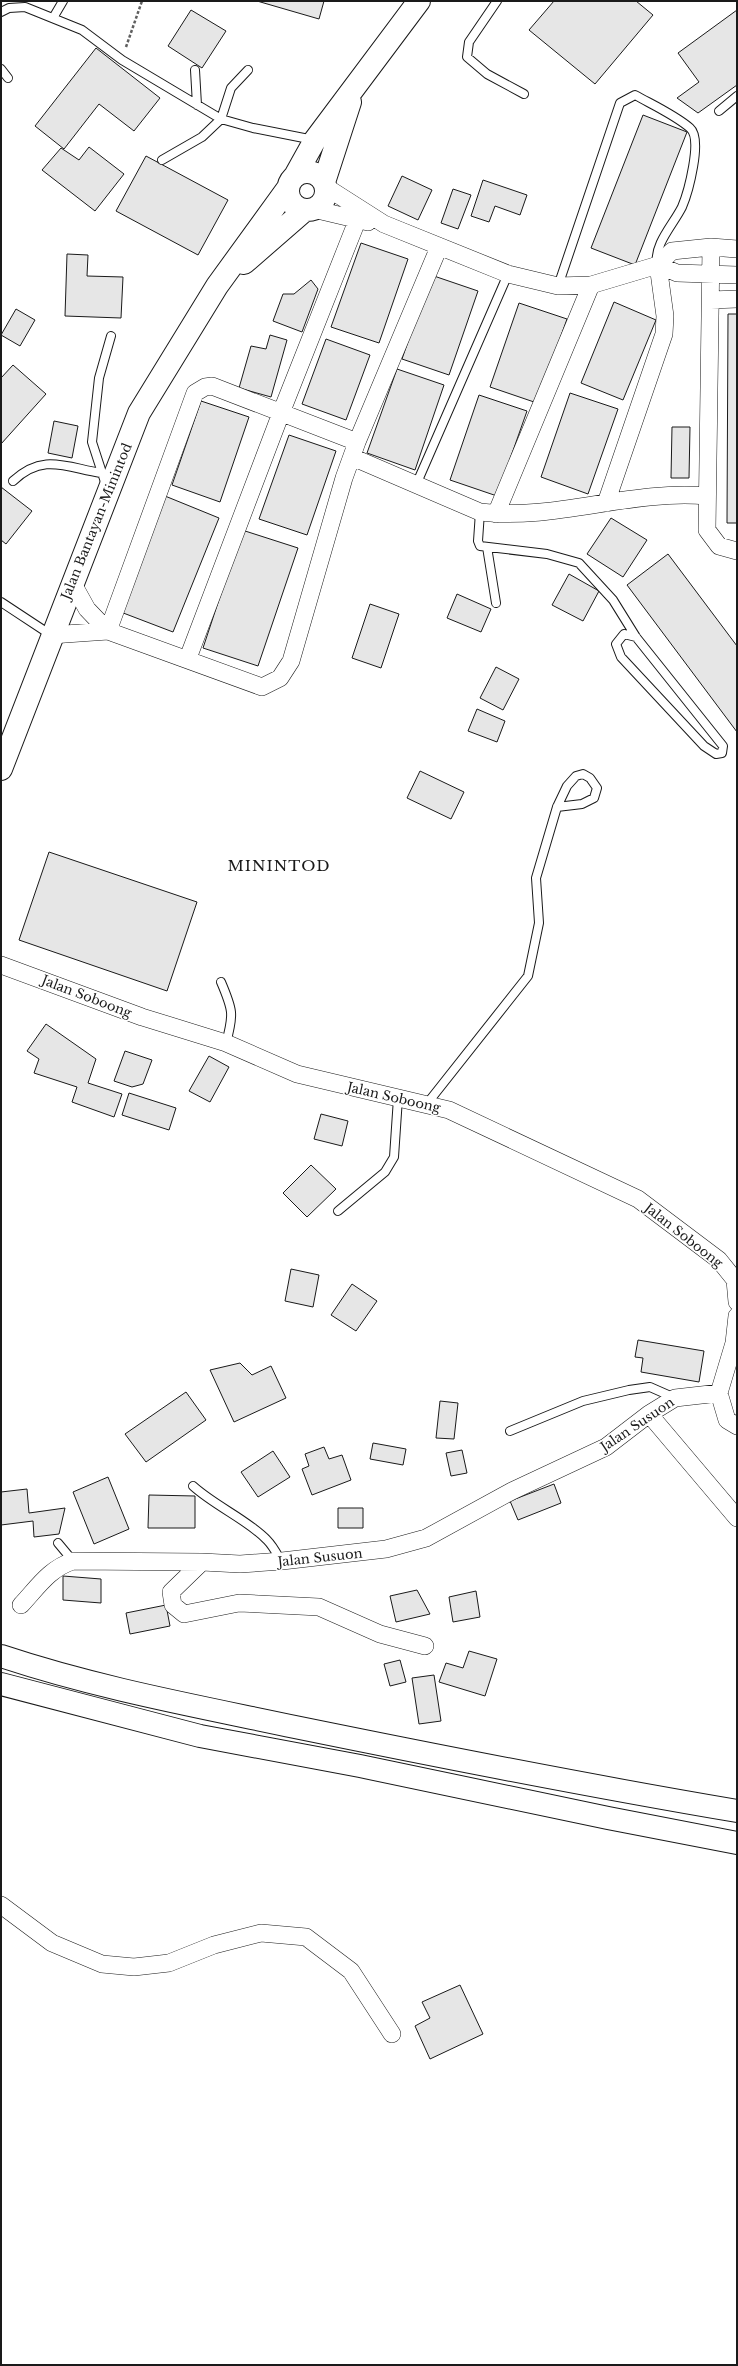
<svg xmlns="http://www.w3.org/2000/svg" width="738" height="2366" font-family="'Libre Baskerville',serif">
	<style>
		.building { fill: #e6e6e6; stroke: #1a1a1a }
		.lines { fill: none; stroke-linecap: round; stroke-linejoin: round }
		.service-casing { stroke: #1a1a1a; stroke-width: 10 }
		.minor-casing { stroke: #1a1a1a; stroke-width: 18 }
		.secondary-casing { stroke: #1a1a1a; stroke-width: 24 }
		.primary-casing { stroke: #1a1a1a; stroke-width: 24 }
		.path { stroke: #5f5f5f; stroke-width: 2.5; stroke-dasharray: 3 2; stroke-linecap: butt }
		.service { stroke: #fff; stroke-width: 8 }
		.minor { stroke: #fff; stroke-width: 17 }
		.secondary { stroke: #fff; stroke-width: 22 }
		.primary { stroke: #fff; stroke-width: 22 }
		.labels { text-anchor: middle; stroke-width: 3; stroke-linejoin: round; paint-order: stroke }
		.street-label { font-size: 13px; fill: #1a1a1a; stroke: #fff }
		.quarter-label { font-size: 15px; letter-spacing: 1px; fill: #1a1a1a; stroke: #fff }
	</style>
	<rect width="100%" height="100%" fill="#fff"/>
	<path class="building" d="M257 1H324L319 19Z
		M554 1H636L653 15 595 84 529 30Z
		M191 10 226 31 202 68 168 46Z
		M737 10V85L698 113 677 98 699 82 678 53Z
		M96 48 160 98 134 131 99 104 64 149 35 126Z
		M643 115 687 132 635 265 591 248Z
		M89 147 124 174 95 211 42 170 61 148 79 160Z
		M146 156 228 200 198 255 116 211Z
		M402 176 432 190 418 220 388 206Z
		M483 180 527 195 520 215 495 206 489 222 471 216Z
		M453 189 471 195 458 229 441 223Z
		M361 243 408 259 379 343 331 327Z
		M67 254 88 255 87 276 123 277 121 318 65 316Z
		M431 275 478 291 449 375 402 359Z
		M311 280 318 289 302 332 273 321 283 294H294Z
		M614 302 656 320 623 400 581 383Z
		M519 303 567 319 537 403 490 387Z
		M16 309 35 320 20 346 1 335Z
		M728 314H737V523H727Z
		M270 335 287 340 271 397 239 388 251 346 266 349Z
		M326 339 370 355 346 420 302 404Z
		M13 365 46 394 1 444V378Z
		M397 369 444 385 415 470 367 453Z
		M570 393 618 409 588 494 541 477Z
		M479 395 527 411 497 496 450 480Z
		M201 401 249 417 220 502 172 485Z
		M54 421 78 426 72 458 48 453Z
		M672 427H690L689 478H671Z
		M289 435 336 451 307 535 259 519Z
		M1 487 32 511 6 544 1 540Z
		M165 496 219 518 173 632 118 611Z
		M611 518 647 540 623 577 587 554Z
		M242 530 298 548 258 666 203 648Z
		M668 554 737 646V732L627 585Z
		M569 574 599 591 583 621 552 605Z
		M457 594 491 609 481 632 447 618Z
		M370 604 399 614 381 668 352 658Z
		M496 667 519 679 503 710 480 698Z
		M477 709 505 721 497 742 468 731Z
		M420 771 464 792 451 819 407 798Z
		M49 852 197 902 167 991 19 940Z
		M46 1024 96 1059 88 1083 122 1094 114 1117 72 1102 77 1087 34 1073 39 1059 27 1051Z
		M125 1051 152 1060 143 1084 132 1087 114 1081Z
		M209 1056 229 1067 210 1102 189 1091Z
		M129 1093 176 1108 169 1130 122 1115Z
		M321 1114 348 1121 342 1146 314 1139Z
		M311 1165 336 1189 307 1217 283 1193Z
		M291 1269 319 1275 313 1307 285 1301Z
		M352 1284 377 1301 356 1331 331 1315Z
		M638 1340 704 1351 699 1382 641 1372 643 1358 635 1357Z
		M240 1363 252 1375 271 1366 286 1398 234 1422 210 1370Z
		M186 1392 206 1420 146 1462 125 1434Z
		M440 1401 458 1403 454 1439 436 1438Z
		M373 1443 406 1449 403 1465 370 1459Z
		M324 1447 329 1459 342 1455 351 1480 312 1495 302 1469 309 1466 305 1454Z
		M462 1450 467 1473 451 1476 446 1453Z
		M273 1451 290 1477 258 1497 241 1472Z
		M108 1477 129 1529 94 1544 73 1492Z
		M554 1484 561 1503 518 1520 510 1501Z
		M27 1489 29 1513 65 1508 59 1534 34 1537 33 1521 1 1525V1492Z
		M149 1495 195 1496V1528H148Z
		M338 1508H363V1528H338Z
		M63 1576 101 1579V1603L63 1600Z
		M417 1590 430 1614 396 1622 390 1596Z
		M476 1591 480 1617 453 1622 449 1597Z
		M166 1605 170 1626 130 1634 126 1613Z
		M469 1651 497 1659 485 1696 439 1682 446 1663 463 1668Z
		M400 1660 406 1682 390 1686 384 1664Z
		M434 1675 441 1721 419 1724 412 1678Z
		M460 1985 483 2034 430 2059 415 2026 430 2018 422 2002Z"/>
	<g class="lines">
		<defs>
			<path id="service" d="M497 1 469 42 467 57 487 74 524 94
				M1 12 9 8 25 7 82 30 122 60 221 119 253 128 314 140
				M53 18 63 1
				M1 69 8 78
				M195 70 197 105
				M719 111 737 96
				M162 160 202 137 221 119 231 88 248 70
				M558 286 620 103 635 95C653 105 675 115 690 128 703 139 688 193 682 207 673 225 654 244 657 264
				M13 481C43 453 65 467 101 473
				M106 485 92 442 99 378 111 336
				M416 485 508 274
				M480 512 478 541 480 546 547 554 579 563 613 600 636 637 723 746 722 753 716 754 704 746 621 657 616 644 624 634 636 637
				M487 547 496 603
				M1 602 51 635
				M221 982C233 1010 234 1014 226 1043
				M426 1105 528 976 539 923 536 878 557 807 567 786 576 776 583 774 590 778 597 788 594 798 582 804 557 807
				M338 1211 385 1172 394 1157 398 1098
				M510 1431 583 1401 629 1390 650 1387 675 1398
				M193 1486C215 1506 248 1520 267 1540 273 1546 277 1554 281 1561
				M58 1543 73 1561"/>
			<path id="minor" d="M326 187 384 224 508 274 558 286 591 285 658 265 672 251 711 247 737 249
				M313 209 368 222
				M711 247 707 530 719 546 737 551
				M658 265 677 273 737 275
				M711 300 737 299
				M352 457 480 512C556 521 631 489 707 496
				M606 503 664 334 665 316 658 265
				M496 514 591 285
				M72 582 87 609 108 631
				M108 631 195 393 205 387 212 386 357 442
				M51 635 108 631 262 687 280 678 291 661 344 478 357 442 439 247
				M188 658 281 413 357 221
				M1 965 142 1017 226 1043 297 1074 449 1110 638 1199 719 1260 735 1280 737 1302
				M737 1316 734 1343 719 1393 727 1420 737 1426
				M649 1414 737 1518
				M21 1605C37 1588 50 1568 73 1561L202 1562
				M425 1646 380 1634 319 1607 239 1603 184 1614 173 1605 171 1592 202 1562 240 1564 282 1561 386 1549 426 1538 512 1491 606 1447 649 1414 675 1398 719 1393
				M1 1905 52 1943 102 1964 134 1967 169 1963 214 1945 261 1933 306 1937 351 1971 392 2034"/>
			<path id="secondary" d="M1 1656C97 1688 196 1706 295 1727 442 1757 589 1786 737 1811
				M1 1684 200 1736 360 1766 608 1818 737 1843"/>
			<path id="primary" d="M288 191a19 19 0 1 1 38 0a19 19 0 1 1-38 0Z
				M295 176 315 140 419 1
				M324 182 350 102
				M244 263 305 210
				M1 769 139 413 217 286 288 188"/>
		</defs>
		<use href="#service" class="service-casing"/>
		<use href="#minor" class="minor-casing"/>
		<use href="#secondary" class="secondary-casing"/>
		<use href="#primary" class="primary-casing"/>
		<path class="path" d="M126 47 142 1"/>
		<use href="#service" class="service"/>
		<use href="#minor" class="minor"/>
		<use href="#secondary" class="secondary"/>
		<use href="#primary" class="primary"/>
	</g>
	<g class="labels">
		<g class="street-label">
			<text transform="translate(96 521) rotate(-68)" y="5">Jalan Bantayan-Minintod</text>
			<text transform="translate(87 996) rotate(21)" y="5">Jalan Soboong</text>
			<text transform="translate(394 1097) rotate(13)" y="5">Jalan Soboong</text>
			<text transform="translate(684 1235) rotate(38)" y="5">Jalan Soboong</text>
			<text transform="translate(637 1424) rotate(-34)" y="5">Jalan Susuon</text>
			<text transform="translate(320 1557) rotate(-6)" y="5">Jalan Susuon</text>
		</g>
		<g class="quarter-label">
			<text x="279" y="871">MININTOD</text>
		</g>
	</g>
	<rect width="738" height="2366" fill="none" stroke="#1a1a1a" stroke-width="4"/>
</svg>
